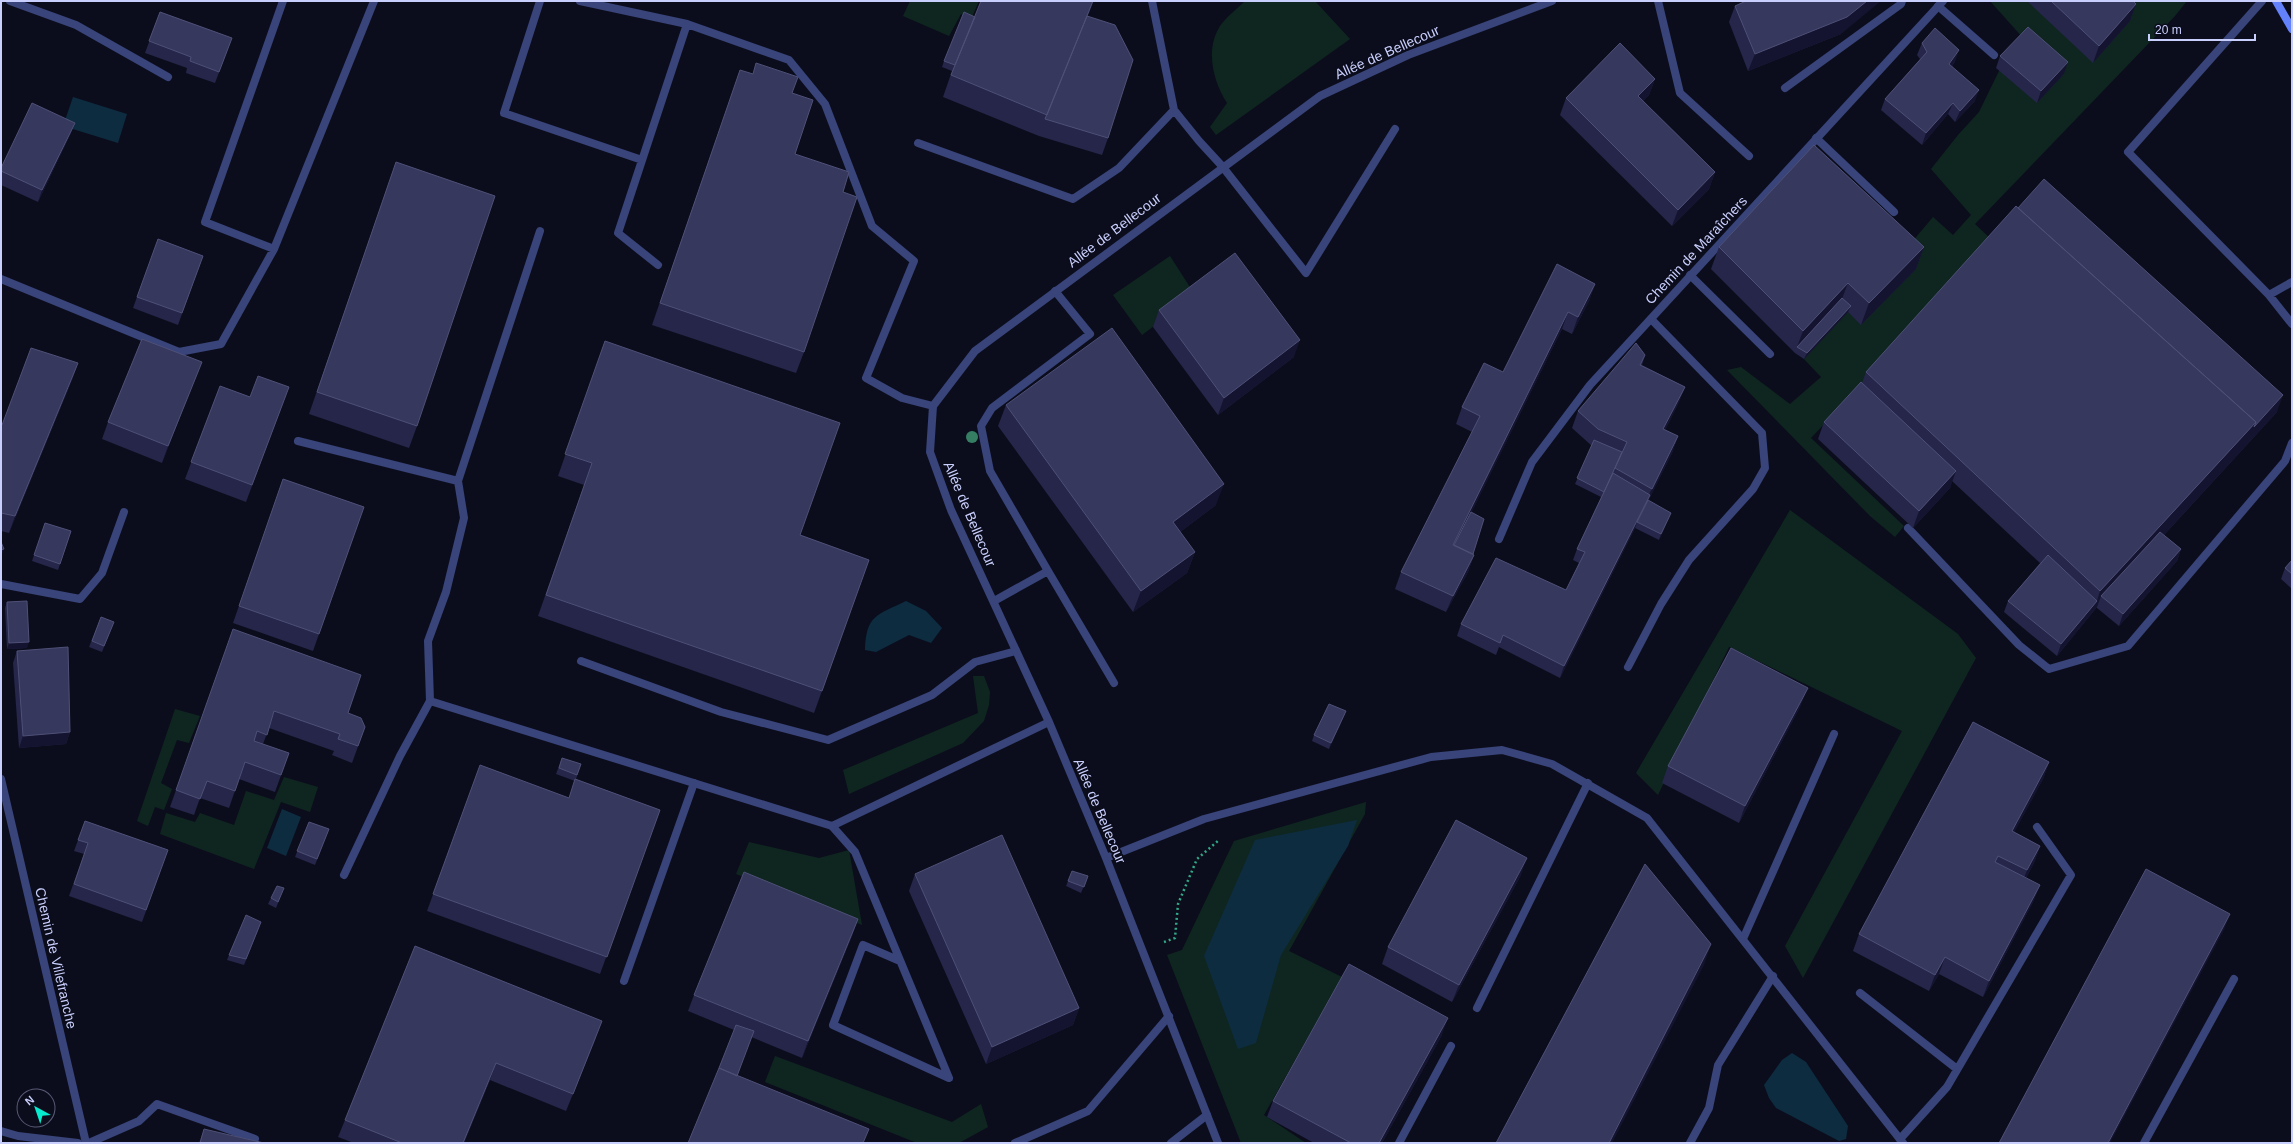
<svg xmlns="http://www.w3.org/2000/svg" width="2293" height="1144" font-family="Helvetica,sans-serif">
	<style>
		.green { fill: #0f2620 }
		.water { fill: #0d2c40 }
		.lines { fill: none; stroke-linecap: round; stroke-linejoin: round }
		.path { stroke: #30aa88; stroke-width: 2.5; stroke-dasharray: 2 3; stroke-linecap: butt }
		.lane { stroke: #38447a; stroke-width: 8 }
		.street { stroke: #38447a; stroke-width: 8 }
		.secondary { stroke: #6381fa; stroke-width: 8 }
		.tree { fill: #367e63 }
		.wall { fill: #25264a }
		.shaded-wall { fill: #141430 }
		.building { fill: #37385e; stroke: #4e5077 }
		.labels { text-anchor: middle; stroke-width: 4; stroke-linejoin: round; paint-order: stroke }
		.street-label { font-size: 14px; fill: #c9cffd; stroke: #0c0d1c }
	</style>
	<rect width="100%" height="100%" fill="#0c0d1c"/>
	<path class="green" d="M910 1H979L971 19 961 14 949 36 903 16Z
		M1245 1H1315L1350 39 1216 135 1210 127 1227 103C1213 81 1205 50 1220 26 1226 17 1237 9 1245 1Z
		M1990 1H2187L2175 16 1975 224 1995 243 1811 438 1904 526 1895 537 1870 516 1727 370 1741 367 1790 404 1821 377 1804 359 1848 312 1861 324 1916 269 1901 255 1933 217 1953 235 1971 215 1931 169 1958 135 1979 112 1999 71 2024 39Z
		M1170 256 1195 295 1142 335 1113 295Z
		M1790 510 1958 634 1976 658 1803 978 1785 946 1902 731 1729 647 1658 795 1636 773Z
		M973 676H984L990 692 989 705 984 721 963 743 849 794 843 770 978 713Z
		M175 709 200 716 189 743 177 740 161 783 172 789 164 810 155 807 148 826 137 821Z
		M284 777 318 787 310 812 281 802 254 869 160 834 166 813 195 822 200 813 234 825 246 791 274 800Z
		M1366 802 1365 814 1289 951 1342 977 1264 1115 1306 1143H1241L1167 955 1182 950 1234 841Z
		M749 842 819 858 849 850 862 925 736 874Z
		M775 1056 952 1122 981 1104 988 1127 959 1143H917L765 1082Z"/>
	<path class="water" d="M73 97 127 114 118 143 63 126Z
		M906 601 926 611 942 628 931 643 909 635 876 652 865 650C866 615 877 615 906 601Z
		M282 809 301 817 286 856 267 848Z
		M1357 820 1348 846 1281 955 1256 1043 1238 1049 1204 956 1255 840Z
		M1792 1053 1806 1062 1848 1126 1846 1139 1839 1141 1776 1108 1769 1098 1764 1085 1782 1060Z"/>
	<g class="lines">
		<path class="path" d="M1164 942 1175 938 1178 904 1197 859 1219 840"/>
		<path class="lane" d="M10 1 76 25 168 77
			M540 1 504 113 642 160
			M580 1 687 24
			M1152 1 1174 110
			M1658 1 1680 93 1749 156
			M2262 1 2128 152 2269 295 2292 282
			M1938 6 1994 55
			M1785 88 1901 4 1902 1
			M1816 138 1894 212
			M918 143 1073 199 1119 168 1174 110 1199 141 1222 166 1306 273 1395 129
			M274 249 205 222 283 1
			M658 265 618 233 687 24 789 60 825 104 872 226 914 261 866 378 902 398 933 406
			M1690 275 1770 354
			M1 279 179 352 221 344 274 249 374 1
			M2269 295 2292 324
			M298 441 458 481
			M1908 528 2019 645 2049 669 2128 646 2285 461 2292 443
			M1048 571 1114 683
			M1 584 80 599 102 573 124 512
			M994 601 1048 571 990 471 981 426 992 408 1090 334 1055 291
			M581 661 721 712 828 740 932 695 975 662 1016 651
			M1628 667 1661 604 1689 560 1753 489 1765 468 1762 433 1651 319
			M832 826 855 852 949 1078 833 1025 863 945 900 961
			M344 875 400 756 430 701 428 641 446 592 464 518 458 481 540 231
			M1743 939 1834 734
			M624 981 694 783
			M1860 993 1957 1069
			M1477 1008 1588 783
			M1 1131 18 1136 78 1143
			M1900 1139 1947 1087 2071 875 2037 827
			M89 1143 139 1121 157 1104 255 1139
			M1015 1143 1088 1111 1169 1016
			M1171 1143 1207 1115
			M1399 1143 1451 1046
			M1690 1143 1709 1108 1718 1065 1773 976
			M2144 1143 2234 979"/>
		<path class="street" d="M1499 539 1532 462 1590 385 1943 1
			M430 701 832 826 1049 722
			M1 779 86 1143
			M1106 858 1204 819 1431 757 1502 750 1552 764 1647 818 1903 1143
			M1218 1143 1106 858 1049 722 951 510 930 452 933 406 975 351 1320 96 1408 55 1552 1"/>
		<path class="secondary" d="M2276 1 2292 29"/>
	</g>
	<circle class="tree" cx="972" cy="437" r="6"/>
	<path class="wall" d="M2027 1H2133L2136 4 2130 21 2093 63Z
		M1735 6 1841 34 1748 71 1729 22Z
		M160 12 232 38 215 83 186 73 187 68 145 53Z
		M1088 16 1108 138 1102 155 1039 136 943 97 952 71 942 67 944 61 975 17Z
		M1922 43 1955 62 1952 66 1975 101 1955 122 1948 114 1922 145 1881 110 1885 99 1920 59 1917 55Z
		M2000 56 2064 74 2037 103 1996 68Z
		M740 70 792 93 795 154 843 192 804 352 796 373 652 325Z
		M1655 79 1649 95 1643 101 1715 172 1709 189 1672 226 1560 115 1566 98Z
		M75 123 70 135 38 202 1 185V168Z
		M396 162 417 426 409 448 309 414Z
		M158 239 203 256 178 325 133 308Z
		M1719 247H1924L1916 269 1861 325 1848 312 1804 359 1795 353 1711 269Z
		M1595 284 1589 301 1572 334 1562 329 1471 513 1474 555 1468 572 1446 612 1395 589 1401 572 1472 432 1456 424 1462 407 1503 372Z
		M1159 310 1294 357 1218 415 1153 327Z
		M605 341 800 535 869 560 814 713 538 616 584 485 558 476Z
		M1645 355 1642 365 1685 387 1678 404 1665 430 1678 436 1672 453 1648 501 1671 513 1659 540 1635 528 1560 678 1499 647 1496 655 1457 636 1461 624 1566 590 1579 563 1573 560 1577 549 1601 497 1575 484 1592 446 1572 428 1578 411Z
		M78 363 72 380 9 533 1 531V425H2Z
		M1866 372 2277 412 2164 535 2181 549 2177 561 2119 626 2097 608V607L2057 656 2004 612 2008 601 2040 563 1952 481 1950 488 1913 528 1818 439 1824 422 1862 383Z
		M195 379 162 463 102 439 108 422Z
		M220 386 250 397 289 387 246 502 185 479Z
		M1006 405 1216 505 1180 532 1195 552 1187 573 1133 612 998 426Z
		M283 479 364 507 313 651 233 623Z
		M45 523 71 531 58 570 32 561Z
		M2292 560V589L2281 579 2285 568Z
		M7 602 27 648 7 649 5 608Z
		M101 617 114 622 102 652 89 647Z
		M233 629 348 713 365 727 352 763 332 755 334 751 269 728 263 744 289 753 275 792 239 779 229 808 200 798 194 815 170 807Z
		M17 651 70 732 66 744 19 748 13 663Z
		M1801 705 1739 823 1662 783 1668 766Z
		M1346 711 1329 749 1312 741 1314 735Z
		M562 758 581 764 576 779 660 810 600 974 427 911 480 765 569 798 575 781 556 774Z
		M2049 762 2043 779 2014 832 2040 846 2034 863 2026 878 2040 885 2033 902 1983 997 1939 974 1929 991 1853 951 1859 934Z
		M85 821 168 850 142 922 69 896 84 854 74 851Z
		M309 822 329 829 315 865 295 857Z
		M915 874 1079 1008 1073 1025 986 1064 909 891Z
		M1521 875 1452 1002 1382 964 1388 947Z
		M1088 876 1081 893 1066 886 1068 881Z
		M284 888 276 908 268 904 271 898Z
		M858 919 852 936 802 1058 688 1011 694 995Z
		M259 928 244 965 227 960 229 955Z
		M415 946 596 1038 566 1111 490 1080 464 1143H354L338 1137 345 1120Z
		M1442 1035 1382 1143H1314L1267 1117 1273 1101Z
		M204 1129 264 1143H199Z"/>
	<path class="shaded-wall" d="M1093 1H1094L1046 120Z
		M1867 1H1881L1841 34 1748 71 1755 54Z
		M2136 4 2130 21 2093 63 2099 46Z
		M1959 50 1955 62 1944 75 1949 64Z
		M2068 62 2064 74 2037 103 2041 91Z
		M1655 79 1649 95 1632 113 1638 96Z
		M1979 90 1975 101 1955 122 1960 111Z
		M1953 103 1948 114 1922 145 1926 133Z
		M75 123 70 135 38 202 42 190Z
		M1715 172 1709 189 1672 226 1678 210Z
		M1924 247 1916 269 1861 325 1869 303Z
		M1848 283 1840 304 1797 347 1803 331Z
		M1595 284 1589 301 1572 334 1578 317Z
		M1851 306 1848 312 1804 359 1807 353Z
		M1568 312 1562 329 1450 556 1453 545Z
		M1300 340 1294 357 1218 415 1224 398Z
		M202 362 195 379 162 463 168 446Z
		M78 363 72 380 9 533 15 516Z
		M1685 387 1678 404 1657 446 1663 429Z
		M2283 395 2277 412 2105 599 2101 596 2097 607 2057 656 2061 644 2097 601 2100 591 2256 422Z
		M1678 436 1672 453 1638 522H1637L1635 528 1560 678 1564 666Z
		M1956 471 1950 488 1913 528 1919 511Z
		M1224 484 1216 505 1165 543 1173 522Z
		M1671 513 1669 519 1659 540 1661 534Z
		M4 549 1 556V550Z
		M2181 549 2177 561 2119 626 2123 614Z
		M1195 552 1187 573 1133 612 1141 591Z
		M1474 555 1468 572 1446 612 1453 596Z
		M29 642 27 648 7 649 9 643Z
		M1808 688 1801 705 1739 823 1745 806Z
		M1346 711 1344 717 1329 749 1331 743Z
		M70 732 66 744 19 748 23 736Z
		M2049 762 2043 779 2006 848 2012 831Z
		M2040 846 2034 863 2021 887 2027 870Z
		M1527 858 1521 875 1452 1002 1459 985Z
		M2040 885 2033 902 1983 997 1989 981Z
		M2230 914 2224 930 2110 1143H2108Z
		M858 919 852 936 802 1058 808 1041Z
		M1711 944 1704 965 1612 1143H1609Z
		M1945 957 1939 974 1929 991 1935 975Z
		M1079 1008 1073 1025 986 1064 992 1047Z
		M1448 1018 1442 1035 1382 1143H1379Z
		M602 1021 596 1038 566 1111 573 1094Z
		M496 1063 490 1080 464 1143H463Z"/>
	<path class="building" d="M981 1H1093L1047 115 951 75Z
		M1746 1H1867L1847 17 1755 54 1735 6Z
		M2051 1H2133L2136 4 2099 46Z
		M160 12 232 38 219 72 190 61 191 57 149 41Z
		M964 12 975 17 955 65 944 61Z
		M1087 16 1115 25 1133 60 1108 138 1045 119Z
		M2028 27 2068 62 2041 91 2000 56Z
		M1935 28 1959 50 1949 64 1979 90 1960 111 1953 103 1926 133 1885 99 1927 52 1922 43Z
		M1620 43 1655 79 1638 96 1715 172 1678 210 1566 98Z
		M756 63 798 77 792 93 813 100 795 154 849 172 843 192 857 197 804 352 660 303 740 70 753 74Z
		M32 103 75 123 42 190 1 171V168Z
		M1814 145 1924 247 1869 303 1848 283 1803 331 1719 247Z
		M396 162 495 196 417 426 317 392Z
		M2044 179 2283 395 2254 427 2256 422 2018 208Z
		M2016 206 2256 422 2100 591 1866 372Z
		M158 239 203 256 182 313 137 297Z
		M1235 253 1300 340 1224 398 1159 310Z
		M1557 264 1595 284 1578 317 1568 312 1453 545 1474 555 1453 596 1401 572 1480 416 1462 407 1484 363 1503 372Z
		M1842 298 1851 306 1807 353 1797 347Z
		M1112 328 1224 484 1173 522 1195 552 1141 591 1006 405Z
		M142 339 202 362 168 446 108 422Z
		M605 341 840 423 800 535 869 560 822 691 546 595 592 463 565 454Z
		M1636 343 1645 355 1640 365 1685 387 1663 429 1678 436 1652 489 1615 468 1627 442 1598 429 1578 411Z
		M31 348 78 363 15 516 1 513V425H2Z
		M258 376 289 387 252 485 191 462 220 386 250 397Z
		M1861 382 1956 471 1919 511 1824 422Z
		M1594 440 1622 452 1604 492 1577 478Z
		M1613 473 1650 495 1564 666 1503 635 1500 643 1461 624 1496 558 1566 590 1585 552 1577 549Z
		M283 479 364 507 319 634 239 606Z
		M1648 500 1671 513 1661 534 1637 522Z
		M1471 512 1484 519 1473 554 1454 545Z
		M45 523 71 531 60 564 34 555Z
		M2160 532 2181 549 2123 614 2101 596Z
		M1 542 4 549 1 550Z
		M2048 555 2097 601 2061 644 2008 601Z
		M2292 560V574L2285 568Z
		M27 601 29 642 9 643 7 602Z
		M101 617 114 622 104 646 92 641Z
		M233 629 361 675 348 713 361 718 365 727 358 746 338 739 340 734 274 711 267 735 257 731 254 741 289 753 281 775 245 762 235 791 207 781 200 799 176 790Z
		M68 647 70 732 23 736 17 651Z
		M1731 648 1808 688 1745 806 1668 766Z
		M1329 704 1346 711 1331 743 1314 735Z
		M1973 722 2049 762 2012 831 2040 846 2027 870 1998 856 1995 862 2040 885 1989 981 1945 957 1935 975 1859 934Z
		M562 758 581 764 577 775 559 768Z
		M480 765 569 798 575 779 660 810 607 957 433 894Z
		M1456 820 1527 858 1459 985 1388 947Z
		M85 821 168 850 146 910 74 884 88 843 78 840Z
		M309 822 329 829 317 859 297 851Z
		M1002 835 1079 1008 992 1047 915 874Z
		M1645 864 1711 944 1609 1143H1496Z
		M2146 869 2230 914 2108 1143H1999Z
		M1072 871 1088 876 1084 887 1068 881Z
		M744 872 858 919 808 1041 694 995Z
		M277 886 284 888 278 902 271 898Z
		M246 915 261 922 246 959 229 955Z
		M415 946 602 1021 573 1094 496 1063 463 1143H402L345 1120Z
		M1349 964 1448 1018 1379 1143H1351L1273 1101Z
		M736 1025 754 1031 737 1076 719 1068Z
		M719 1068 869 1129 863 1143H688Z
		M204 1129 264 1143H200Z"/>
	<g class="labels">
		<g class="street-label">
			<text transform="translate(1387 52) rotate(-24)" y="5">Allée de Bellecour</text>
			<text transform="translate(1114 230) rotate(-37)" y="5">Allée de Bellecour</text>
			<text transform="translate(1696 250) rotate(-47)" y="5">Chemin de Maraîchers</text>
			<text transform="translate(970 514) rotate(67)" y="5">Allée de Bellecour</text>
			<text transform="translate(1100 811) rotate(67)" y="5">Allée de Bellecour</text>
			<text transform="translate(56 958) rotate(77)" y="5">Chemin de Villefranche</text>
		</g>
	</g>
	<rect width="2293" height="1144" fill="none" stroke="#c9cffd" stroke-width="4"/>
	<g transform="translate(36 1108) rotate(320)"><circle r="19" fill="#0c0d1c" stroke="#585b76"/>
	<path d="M0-3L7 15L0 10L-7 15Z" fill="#07ebcf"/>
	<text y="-6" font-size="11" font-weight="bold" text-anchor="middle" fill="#c9cffd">N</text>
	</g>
	<path d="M2149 34v6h106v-6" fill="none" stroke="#c9cffd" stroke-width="2"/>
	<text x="2155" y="34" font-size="12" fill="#c9cffd" stroke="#0c0d1c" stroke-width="3" paint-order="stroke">20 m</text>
</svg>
